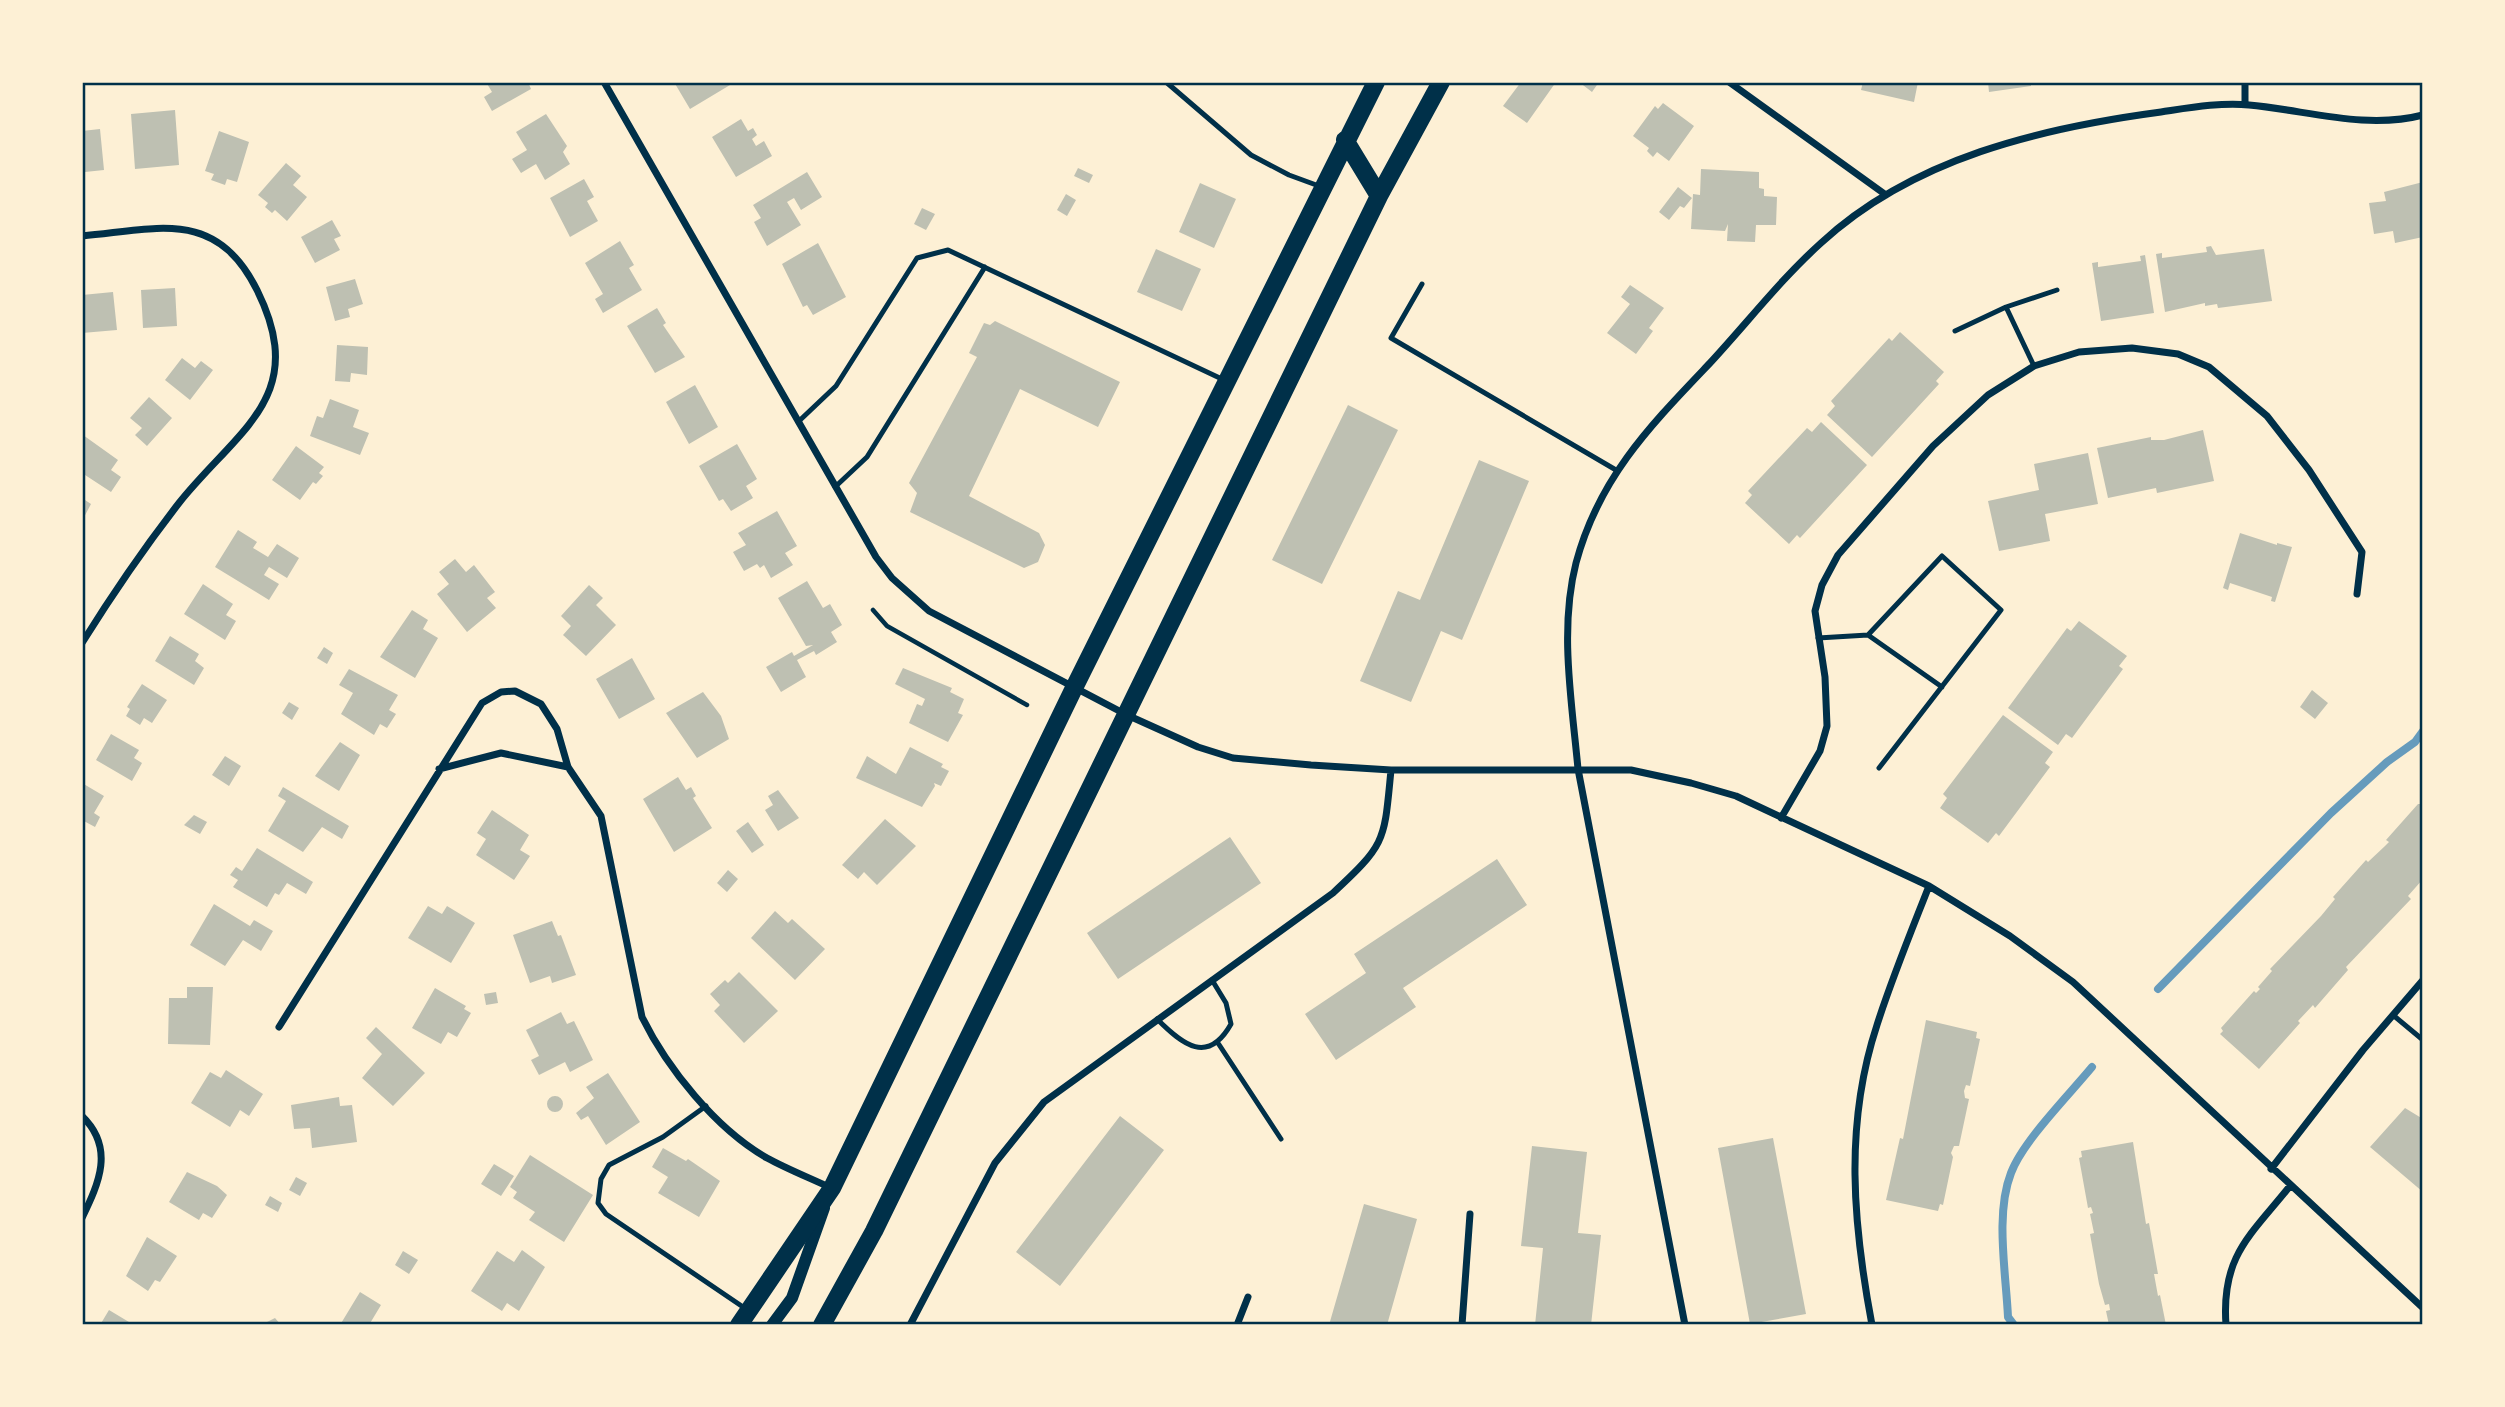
<svg xmlns="http://www.w3.org/2000/svg" width="2505" height="1407" font-family="'Golos Text',sans-serif">
	<style>
		.lines { fill: none; stroke-linecap: round; stroke-linejoin: round }
		.stream { stroke: #669bbc; stroke-width: 8 }
		.building { fill: #bec0b2 }
		.path { stroke: #003049; stroke-width: 4.5 }
		.service { stroke: #003049; stroke-width: 5 }
		.minor { stroke: #003049; stroke-width: 7 }
		.tertiary { stroke: #003049; stroke-width: 12 }
		.primary { stroke: #003049; stroke-width: 18 }
		.neatline { fill: none; stroke: #003049; stroke-width: 2.5 }
	</style>
	<rect width="100%" height="100%" fill="#fdf0d5"/>
	<g class="lines">
		<path class="stream" d="M2158 989 2331 813 2387 762 2415 742 2423 731
			M2014 1325 2008 1317C2006 1273 1995 1214 2011 1173 2023 1141 2069 1095 2092 1067"/>
	</g>
	<path class="building" d="M486 82H528L531 89 492 111 484 97 492 92Z
		M674 82H735L690 109Z
		M1521 82H1556L1527 123 1503 106Z
		M1579 82H1599L1592 92Z
		M1863 82H1918L1914 102 1861 90Z
		M1988 82H2031V86L1989 92Z
		M1663 103 1694 126 1669 161 1657 152 1653 157 1647 151 1649 148 1633 136 1655 106 1658 109Z
		M175 110 179 165 135 169 131 114Z
		M546 114 567 146 563 152 570 164 545 180 536 164 521 173 512 159 527 150 516 132Z
		M741 119 748 131 753 128 757 135 752 139 756 146 764 141 772 156 736 177 712 137Z
		M100 129 104 170 85 172 82 131Z
		M219 131 249 142 237 182 227 179 225 185 211 180 214 174 205 171Z
		M286 163 301 176 293 185 307 197 287 221 275 210 272 213 265 207 268 203 258 195Z
		M1078 168 1093 175 1089 183 1074 176Z
		M1701 169 1759 172V188L1764 189V196L1777 197 1776 225H1756L1755 242 1727 241 1728 224 1725 231 1691 229 1693 194 1700 195Z
		M807 172 822 197 801 210 794 198 787 202 801 225 767 246 754 222 761 218 753 205Z
		M584 179 594 197 587 201 598 221 570 237 550 198Z
		M2423 182V237L2395 243 2393 231 2374 234 2369 203 2386 201 2384 192Z
		M1200 183 1236 199 1214 248 1179 232Z
		M1678 187 1692 198 1684 208 1680 206 1669 220 1659 212Z
		M1066 194 1076 200 1067 216 1057 210Z
		M922 208 935 214 926 230 914 224Z
		M332 220 341 236 334 239 340 250 315 263 301 237Z
		M620 241 634 265 629 268 642 290 603 313 595 299 603 294 585 263Z
		M818 243 846 297 813 315 807 305 803 307 782 264Z
		M2211 246 2216 255 2264 249 2272 301 2218 308 2217 304 2205 306V303L2165 312 2156 254 2162 253V258L2207 252 2206 247Z
		M1156 249 1201 269 1182 311 1137 292Z
		M2145 255 2154 313 2101 321 2092 263 2098 262V267L2141 261 2140 256Z
		M355 279 363 304 348 309 350 317 335 321 326 287Z
		M1630 285 1664 308 1649 328 1653 331 1636 354 1607 333 1630 304 1621 297Z
		M175 288 177 326 143 328 141 290Z
		M113 292 117 330 82 333V295Z
		M657 308 666 323 663 325 685 357 655 373 627 326Z
		M995 321 1120 382 1098 427 1020 389 969 496 1039 533 1045 545 1038 562 1024 568 910 512 917 493 909 483 977 357 969 353 984 323 990 325Z
		M1900 332 1944 372 1936 381 1939 384 1872 457 1827 415 1835 406 1831 401 1889 338 1892 341Z
		M337 345 368 347 367 375 351 373 350 382 335 381Z
		M182 358 195 368 201 361 213 370 190 400 165 380Z
		M695 385 718 427 689 444 666 402Z
		M149 397 172 418 147 446 135 435 142 428 130 418Z
		M330 399 359 410 353 427 369 433 360 455 310 436 317 416 323 418Z
		M1348 405 1398 430 1322 584 1272 560Z
		M1821 422 1867 465 1800 538 1797 535 1789 544 1745 503 1752 495 1748 491 1807 428 1812 432Z
		M2203 430 2214 481 2157 493 2156 488 2108 498 2097 448 2151 437V440H2164Z
		M83 435 118 460 111 470 121 477 111 492 82 473Z
		M737 444 757 479 746 486 753 498 731 511 723 499 719 501 699 466Z
		M296 446 324 467 319 473 323 476 316 484 313 482 300 500 272 480Z
		M2088 453 2098 504 2045 514 2050 541 1999 551 1988 501 2039 490 2034 464Z
		M1479 460 1529 481 1462 640 1441 631 1411 702 1360 681 1398 591 1420 600Z
		M82 498 91 504 82 521Z
		M777 511 797 546 785 553 793 565 771 578 764 565 760 568 757 564 744 571 733 552 746 545 738 533Z
		M238 530 257 542 253 548 268 557 277 544 299 558 287 578 269 567 264 575 279 584 269 600 215 567Z
		M2240 533 2277 545V543L2292 547 2275 602 2271 601 2272 597 2230 583 2228 590 2223 588Z
		M455 559 466 572 474 565 495 592 487 598 496 608 467 632 437 594 449 584 439 572Z
		M807 581 823 608 830 604 842 625 831 632 837 642 816 655 814 651 797 660 806 677 781 692 766 667 792 652 794 656 813 645 806 646 778 598Z
		M203 584 233 604 226 615 236 621 225 640 184 614Z
		M589 585 603 598 596 605 616 625 586 656 563 635 571 626 561 616Z
		M412 610 428 620 423 629 438 638 415 678 380 657Z
		M2079 621 2127 656 2119 666 2123 669 2072 738 2066 734 2058 745 2008 708 2067 628 2071 631Z
		M170 636 199 654 195 661 204 668 194 685 155 661Z
		M324 647 333 653 327 664 317 658Z
		M632 658 655 699 619 719 596 679Z
		M903 668 952 688 950 692 964 699 958 713 963 715 948 742 909 723 917 704 922 706 925 699 895 684Z
		M349 669 398 695 389 710 396 714 387 728 380 724 374 735 341 714 353 693 339 685Z
		M142 684 167 700 152 723 144 718 140 725 126 716 130 709 127 707Z
		M2312 690 2328 703 2315 719 2300 707Z
		M703 692 721 716 729 739 697 758 666 713Z
		M289 702 299 708 292 720 282 713Z
		M2003 715 2053 752 2045 763 2050 767 1999 836 1996 833 1988 843 1940 808 1947 798 1943 794Z
		M111 734 139 750 134 758 142 763 132 781 96 760Z
		M340 742 360 755 339 791 315 776Z
		M910 747 943 764 941 767 949 771 941 786 934 783 935 786 922 807 856 778 867 756 896 774Z
		M225 756 241 766 229 786 212 775Z
		M678 777 686 790 691 787 696 796 693 798 712 828 674 852 643 799Z
		M82 783 104 796 94 813 100 817 95 827 82 820Z
		M283 787 349 826 342 839 322 827 303 852 268 831 286 801 278 796Z
		M778 790 799 818 778 831 765 810 773 805 768 796Z
		M2418 804H2423V879L2408 896 2411 899 2346 967 2348 970 2315 1008 2313 1005 2298 1021 2300 1023 2259 1069 2220 1034 2223 1031 2221 1028 2254 991 2256 993 2260 989 2258 987 2272 971 2270 969 2321 916 2335 899 2333 897 2366 860 2368 862 2385 846 2389 842 2386 840Z
		M492 810 529 835 520 850 530 856 514 880 476 855 486 839 477 833Z
		M194 815 207 822 200 834 184 825Z
		M885 819 916 846 877 885 864 872 858 879 842 865Z
		M748 822 764 845 752 853 736 831Z
		M1230 837 1261 883 1118 979 1087 933Z
		M257 848 313 882 306 894 287 883 279 895 275 893 267 907 233 887 238 880 230 875 236 867 242 871Z
		M1497 859 1527 905 1403 988 1416 1007 1336 1060 1305 1014 1366 973 1354 954Z
		M728 870 738 879 727 892 717 883Z
		M214 904 250 926 254 920 273 931 261 951 243 940 225 966 190 945Z
		M428 906 442 914 447 906 475 923 451 963 408 938Z
		M775 911 788 923 792 919 825 949 795 980 751 938Z
		M552 921 558 936 561 935 576 975 552 983 550 976 530 983 513 935Z
		M739 972 778 1011 744 1043 714 1011 720 1005 710 994 725 980 728 983Z
		M187 987H213L210 1045 168 1044 169 998H187Z
		M435 988 466 1006 464 1009 471 1013 457 1037 448 1032 441 1044 412 1028Z
		M496 992 498 1003 486 1005 484 994Z
		M561 1012 567 1024 574 1021 593 1060 570 1072 565 1062 539 1075 531 1060 539 1056 526 1030Z
		M1926 1020 1977 1032 1976 1038 1980 1039 1970 1086 1966 1085 1964 1091 1965 1098 1969 1099 1959 1146H1954L1951 1153 1953 1157 1943 1205 1940 1204 1938 1211 1886 1200 1900 1138 1903 1139Z
		M376 1027 425 1073 393 1106 362 1078 382 1054 366 1038Z
		M226 1070 263 1094 249 1116 240 1110 230 1127 191 1103 210 1072 221 1078Z
		M608 1073 640 1122 606 1145 588 1116 581 1120 576 1113 594 1098 586 1087Z
		M547 1104a8 8 0 1 1 16 0a8 8 0 1 1-16 0Z
		M339 1097 340 1106 352 1105 357 1142 312 1148 310 1128 294 1129 291 1105Z
		M2405 1108 2423 1119V1192L2370 1147Z
		M1120 1116 1164 1150 1060 1286 1016 1252Z
		M1773 1138 1806 1314 1750 1324 1718 1148Z
		M2133 1142 2146 1224 2149 1223 2158 1274H2154L2158 1296 2160 1295 2166 1325H2109L2106 1311 2110 1310 2109 1304 2105 1305 2099 1284 2090 1234 2094 1233 2090 1214 2093 1213 2091 1207 2088 1208 2079 1158 2082 1157 2081 1151Z
		M1532 1146 1587 1152 1578 1233 1601 1235 1591 1325H1535L1543 1248 1521 1246Z
		M663 1148 686 1161 688 1159 720 1181 699 1217 658 1193 668 1177 652 1167Z
		M530 1155 593 1195 564 1242 529 1220 535 1212 513 1198 517 1192 510 1187Z
		M494 1164 514 1176 501 1196 481 1184Z
		M187 1172 217 1186 227 1195 212 1218 203 1213 199 1220 169 1202Z
		M296 1177 307 1183 300 1196 289 1190Z
		M270 1196 282 1203 278 1212 265 1205Z
		M1364 1204 1417 1219 1387 1325H1329Z
		M147 1237 177 1256 160 1282 155 1280 148 1291 126 1276Z
		M522 1250 545 1267 519 1311 507 1303 502 1311 471 1291 497 1251 514 1262Z
		M403 1251 418 1260 409 1274 395 1265Z
		M360 1292 381 1305 369 1325H340Z
		M109 1310 134 1325H100Z
		M275 1318 281 1325H267V1322Z"/>
	<g class="lines">
		<path class="path" d="M873 610 887 626 1027 705"/>
		<path class="service" d="M1166 82 1251 155 1289 175 1319 186
			M1422 284 1391 338 1616 470
			M2006 307 2034 366
			M1955 331 2006 307 2057 290
			M798 422 836 386 917 258 948 250 1224 380
			M835 487 867 457 985 267
			M1868 635 1942 556 2001 610 1879 768
			M1818 638 1868 635 1942 687
			M2393 1015 2423 1040
			M1157 1019C1183 1045 1208 1065 1231 1024L1226 1003 1212 980
			M1218 1043 1281 1139
			M706 1106 663 1137 609 1165 601 1179 598 1203 606 1214 746 1309"/>
		<path class="minor" d="M604 82 876 557 892 578 929 611 1127 715 1198 747 1233 758 1311 765 1391 770H1631L1691 783 1736 796 1929 886 2010 936 2073 982 2423 1308
			M1729 82 1886 195
			M2245 82V104
			M82 236C159 229 216 208 257 290 310 397 238 429 179 503 144 548 112 595 82 643
			M439 769 501 753 568 767
			M1781 818 1820 751 1827 726 1825 677 1815 611 1822 585 1838 555 1933 446 1988 395 2034 366 2079 352 2132 348 2178 354 2209 367 2267 416 2309 470 2362 552 2357 594
			M279 1027 482 703 501 692 515 691 541 704 557 729 568 767 601 816 642 1017C667 1068 716 1129 767 1158 787 1169 810 1178 831 1188
			M82 1116C115 1148 99 1183 82 1218
			M2271 1169 2363 1050 2423 980
			M910 1325 995 1163 1044 1102 1333 893C1387 843 1384 841 1391 770
			M1237 1325 1248 1297
			M1462 1325 1470 1214
			M1685 1325 1578 769C1572 703 1559 629 1576 563 1599 477 1651 425 1710 363 1747 323 1781 279 1821 243 1913 158 2041 128 2161 112 2188 108 2221 102 2249 105 2306 110 2365 130 2423 115
			M1872 1325C1853 1224 1844 1125 1877 1025 1892 978 1911 932 1929 886
			M2226 1325C2221 1256 2250 1236 2290 1186"/>
		<path class="tertiary" d="M772 1325 792 1298 824 1208"/>
		<path class="primary" d="M1345 140 1379 196
			M739 1325 832 1188 1075 686 1376 82
			M822 1325 874 1231 1379 196 1441 82"/>
	</g>
	<rect width="2505" height="1407" fill="none" stroke="#fdf0d5" stroke-width="168"/>
	<rect x="84" y="84" width="2337" height="1239" class="neatline"/>
</svg>
